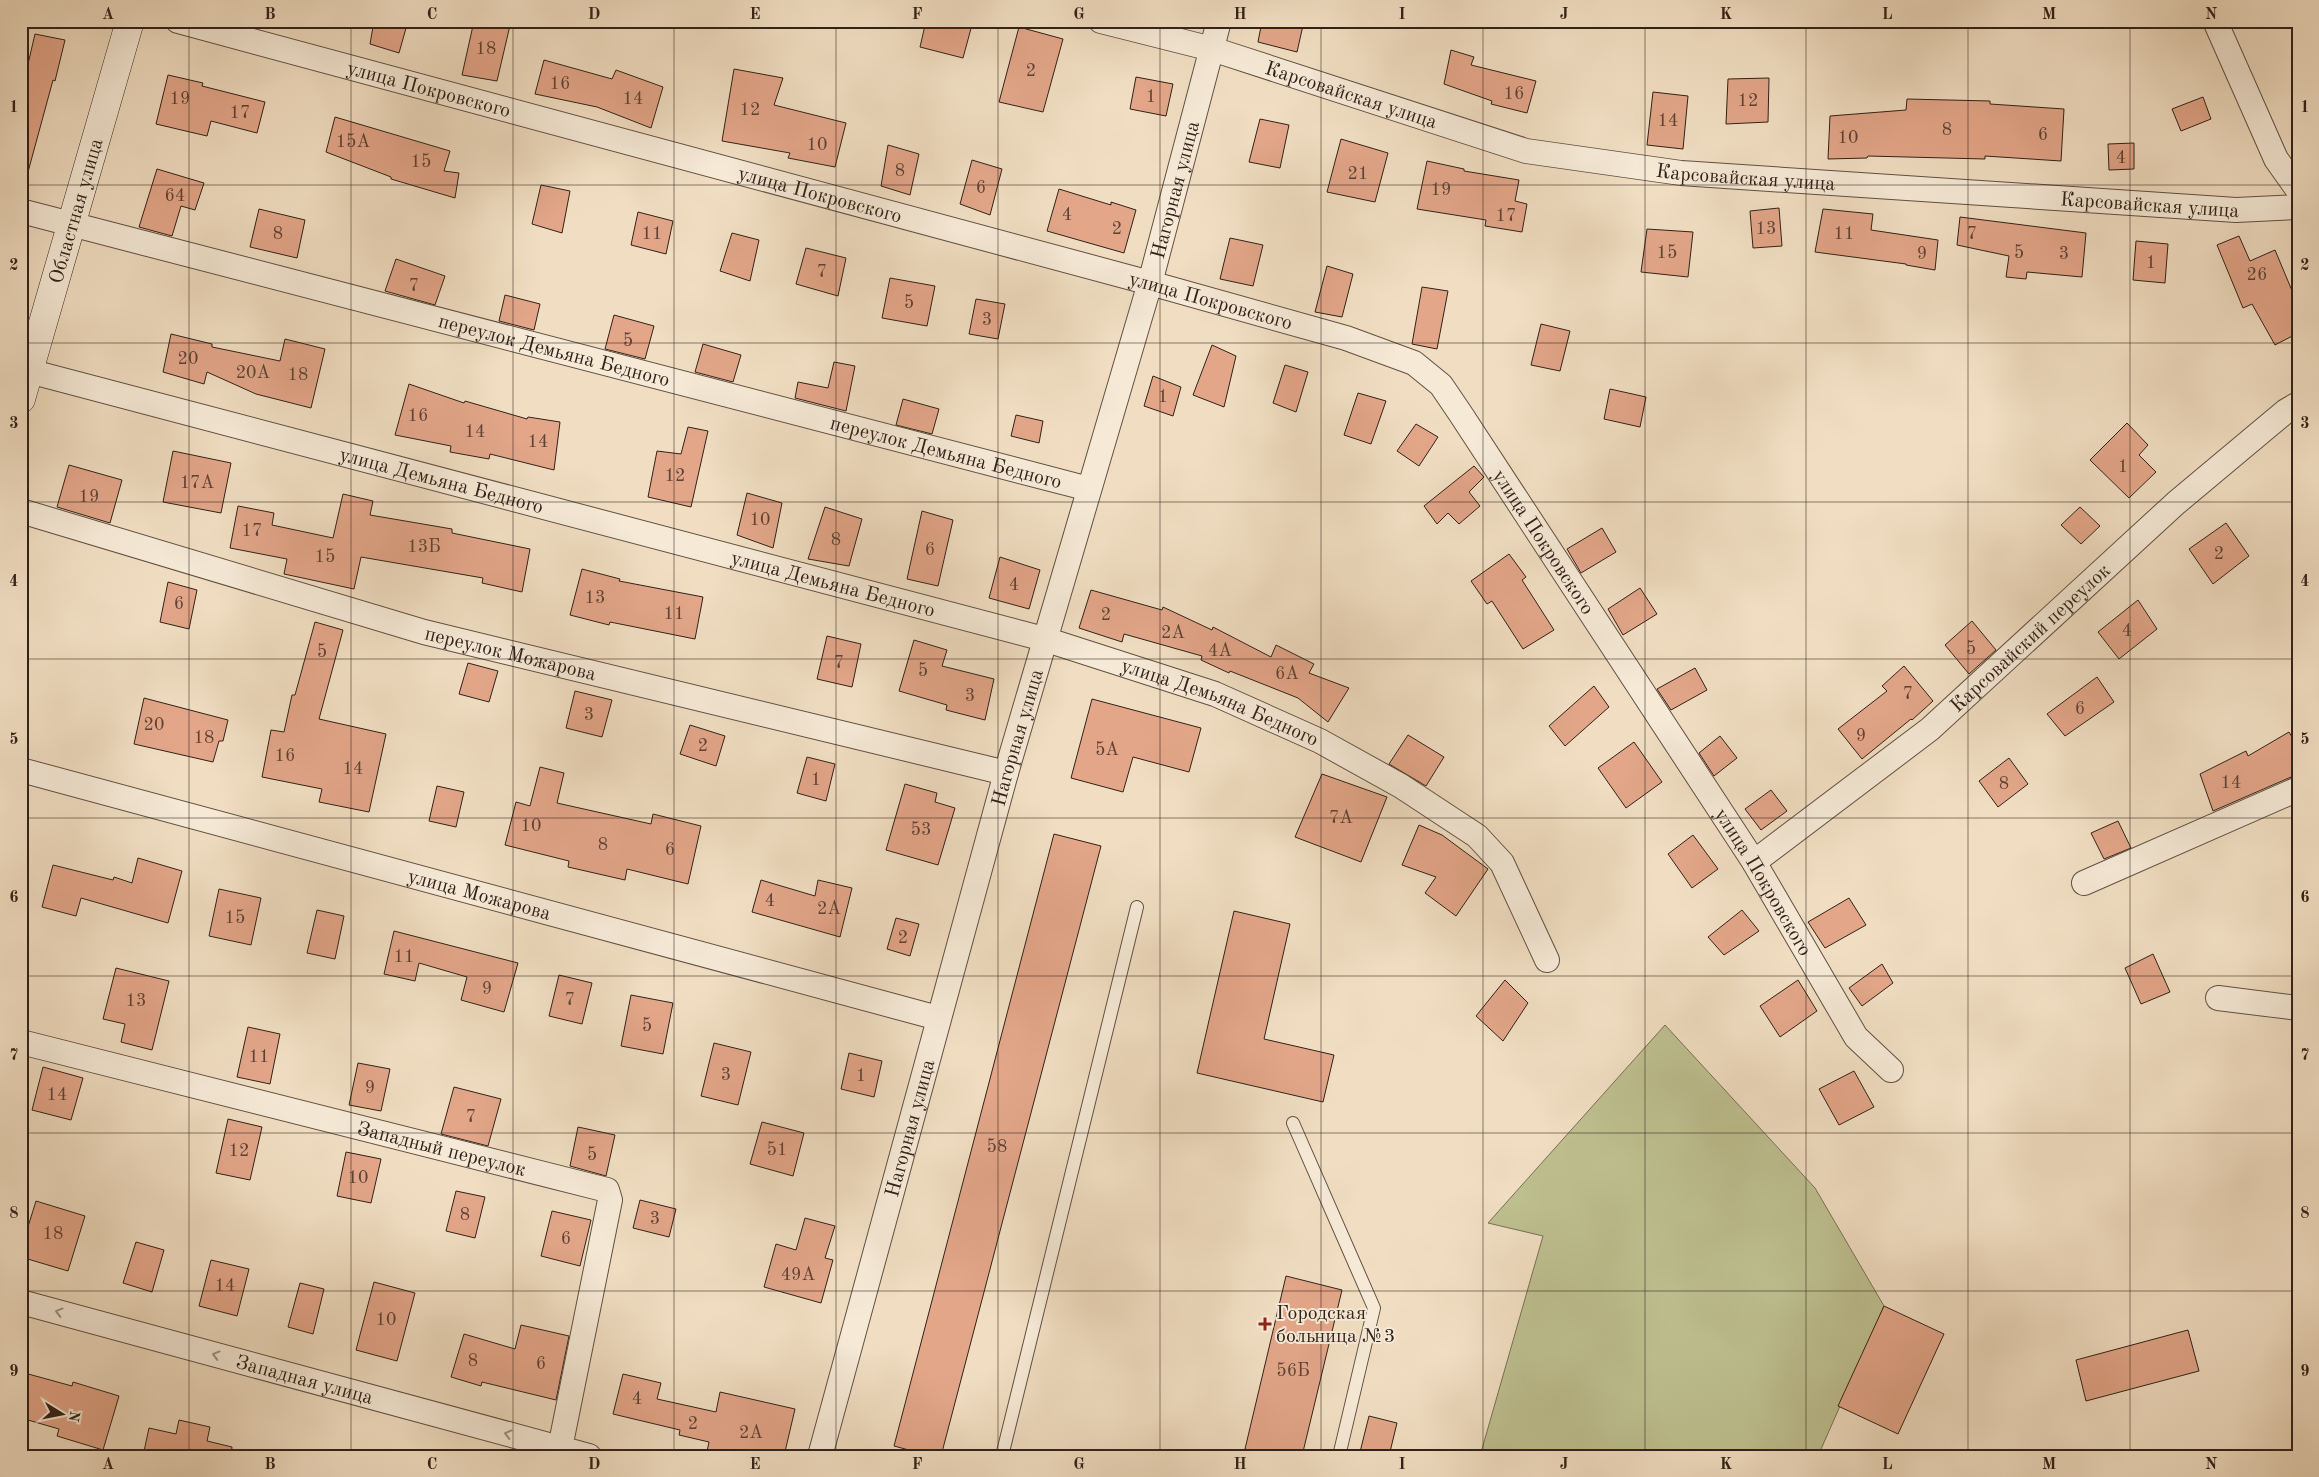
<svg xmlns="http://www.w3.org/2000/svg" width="2319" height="1477" font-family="'Old Standard TT',serif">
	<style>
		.green { fill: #bec090; stroke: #787054 }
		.building { fill: #e3a689; stroke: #312119 }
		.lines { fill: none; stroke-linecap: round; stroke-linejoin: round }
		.service-casing { stroke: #615043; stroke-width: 14 }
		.minor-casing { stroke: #615043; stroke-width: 26 }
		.secondary-casing { stroke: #312119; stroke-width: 29 }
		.service { stroke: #f6ead7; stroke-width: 12 }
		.minor { stroke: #f6ead7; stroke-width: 24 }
		.secondary { stroke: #f6ead7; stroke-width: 28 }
		.oneway { stroke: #9d9082 }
		.grid { fill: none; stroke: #312119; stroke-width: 1; stroke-opacity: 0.55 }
		.poi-dot { fill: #8f2418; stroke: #f6ead7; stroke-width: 2 }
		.labels { text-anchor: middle; stroke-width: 4; stroke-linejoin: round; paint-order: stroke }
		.number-label { font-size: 18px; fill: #5e4235 }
		.street-label { font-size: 20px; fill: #312119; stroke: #f6ead7 }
		.poi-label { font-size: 20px; fill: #312119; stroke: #f6ead7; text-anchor: start }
		.neatline { fill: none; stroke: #312119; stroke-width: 2 }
		.grid-label { font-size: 16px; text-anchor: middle; font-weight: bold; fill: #312119 }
	</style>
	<rect width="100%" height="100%" fill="#f1dec2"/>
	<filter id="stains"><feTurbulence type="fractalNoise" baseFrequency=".004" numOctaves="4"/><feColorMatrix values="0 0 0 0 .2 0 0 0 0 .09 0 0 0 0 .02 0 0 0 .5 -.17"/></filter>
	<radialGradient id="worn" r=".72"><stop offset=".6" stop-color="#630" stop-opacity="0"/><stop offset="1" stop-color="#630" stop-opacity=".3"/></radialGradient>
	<path class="green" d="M1665 1025 1815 1188 1884 1306 1818 1456H1480L1543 1236 1488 1223Z"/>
	<path class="building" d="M374 21H408L399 53 370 44Z
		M474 21H511L497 81 462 75Z
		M926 21H973L963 58 920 47Z
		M1262 21H1304L1297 52 1258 42Z
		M1019 27 1063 39 1043 112 999 102Z
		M35 34 65 40 55 81 53 80 28 172 21 171V94Z
		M1451 50 1474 57 1471 65 1536 81 1527 113 1491 104 1492 101 1444 84Z
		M544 60 612 79 616 70 663 87 651 128 597 107 535 94Z
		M734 69 783 78 774 105 846 123 835 167 788 158 790 153 722 141Z
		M168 75 203 83 202 86 265 102 257 133 211 121 207 136 156 124Z
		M1136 77 1173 84 1166 116 1130 109Z
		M1769 78 1768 122 1726 124 1728 79Z
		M1653 92 1688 96 1683 149 1647 145Z
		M2203 97 2211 119 2181 131 2172 109Z
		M1907 99 1990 101V104L2064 109 2061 161 1985 156V159L1868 156 1867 158 1828 159 1830 116 1906 110Z
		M335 117 450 151 444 171 459 173 455 198 391 179V177L326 152Z
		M1260 119 1289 125 1280 168 1249 162Z
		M1341 139 1388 153 1375 202 1327 192Z
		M2134 143V169L2109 170 2108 144Z
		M888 145 919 154 910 195 881 186Z
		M972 160 1002 169 990 215 960 204Z
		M1427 161 1464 169V171L1519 180 1515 201 1527 204 1522 232 1485 226 1486 220 1417 209Z
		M157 169 204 183 195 210 181 206 172 236 139 227Z
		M541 185 570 191 562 233 532 224Z
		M1059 189 1111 205V202L1136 210 1124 253 1047 231Z
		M1779 208 1782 246 1753 248 1750 211Z
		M259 209 305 220 297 258 250 247Z
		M1823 209 1873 214 1871 230 1938 240 1935 270 1906 265V264L1815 252Z
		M638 212 673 221 666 254 631 245Z
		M1960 217 2086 233 2082 277 2027 272 2026 279 2006 277 2009 256 1957 245Z
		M1647 229 1693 232 1688 277 1641 272Z
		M732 233 759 240 750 281 720 271Z
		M2239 236 2250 261 2275 250 2298 305V333L2275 345 2252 304 2243 308 2217 245Z
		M1230 238 1263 245 1253 286 1220 279Z
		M2136 241 2168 244 2165 283 2133 280Z
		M806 248 846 258 838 296 796 284Z
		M396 259 445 276 435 305 385 291Z
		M1327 266 1353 274 1342 317 1315 312Z
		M890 278 935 286 927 326 882 318Z
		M1422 287 1448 291 1437 349 1412 344Z
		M505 295 540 304 534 330 499 321Z
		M976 299 1005 304 998 339 969 334Z
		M614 315 654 326 645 359 605 349Z
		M1541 324 1570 331 1560 371 1531 365Z
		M171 334 212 344V347L280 361 285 339 325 349 311 408 256 394 207 372 204 384 163 372Z
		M703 344 741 355 733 382 695 372Z
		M1212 345 1236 356 1224 407 1193 395Z
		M834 362 855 366 846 411 795 398 798 382 828 388Z
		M1285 365 1308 372 1296 412 1273 403Z
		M1153 376 1181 387 1173 416 1144 406Z
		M409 384 464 403 465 401 527 419 528 417 560 422 554 470 490 454 489 459 450 452 451 446 395 435Z
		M1610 389 1646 397 1640 427 1604 419Z
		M1358 393 1386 401 1371 444 1344 435Z
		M903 399 939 409 932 434 896 425Z
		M1016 415 1043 421 1039 443 1011 436Z
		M2127 423 2148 445 2139 455 2156 472 2129 498 2090 460Z
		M1416 424 1438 437 1419 466 1397 451Z
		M688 427 708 431 691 507 648 497 657 451 681 454Z
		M173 451 231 463 221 513 163 502Z
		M69 465 122 480 110 523 57 507Z
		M1474 466 1484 477 1469 492 1480 506 1459 524 1448 513 1437 524 1424 506Z
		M747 493 782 503 773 548 737 535Z
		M343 494 373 501 370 515 452 529V533L530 549 522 592 482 583 483 578 361 557 354 589 284 574 287 559 230 548 238 506 274 513 272 525 333 538Z
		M825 507 862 519 849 566 808 559Z
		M2080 507 2100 526 2081 544 2061 525Z
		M922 511 953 520 938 586 907 579Z
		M2226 523 2249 556 2213 584 2189 549Z
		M1602 528 1616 552 1581 573 1567 549Z
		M1509 554 1526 577 1522 580 1554 630 1523 649 1492 601 1487 604 1471 581Z
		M1000 557 1040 570 1029 609 989 598Z
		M582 569 620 579 619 581 703 597 695 639 610 622 609 625 570 615Z
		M168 582 197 590 189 629 160 622Z
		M1640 588 1657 614 1623 635 1608 609Z
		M1091 590 1162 610 1163 607 1212 630 1213 627 1271 657 1276 645 1314 664 1309 673 1349 688 1328 722 1298 698 1230 671 1229 673 1201 660 1202 656 1124 634 1122 642 1079 628Z
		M2138 600 2157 629 2119 659 2098 632Z
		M1972 621 1996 650 1969 674 1945 645Z
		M315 622 343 630 319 719 386 734 369 812 319 802 322 789 262 777 271 730 284 732 292 695H295Z
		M827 636 861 644 852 687 817 679Z
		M914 640 947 650 942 666 994 679 985 720 946 710 947 705 899 691Z
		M468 663 498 671 489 702 459 694Z
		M1904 666 1933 701 1912 720 1911 719 1862 759 1838 729 1887 691 1882 686Z
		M1695 668 1707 690 1671 710 1657 689Z
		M2097 677 2114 702 2065 736 2047 714Z
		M1594 686 1609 707 1565 746 1549 726Z
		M575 691 612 700 602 737 566 728Z
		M144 698 228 720 223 741H219L213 762 134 744Z
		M1092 699 1201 728 1189 772 1133 757 1123 792 1071 778Z
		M690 725 725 736 716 766 680 754Z
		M2289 732 2298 747V774L2213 811 2200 774 2246 751 2248 756Z
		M1408 735 1444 757 1426 786 1389 764Z
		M1720 736 1737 758 1714 776 1699 753Z
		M1634 742 1662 782 1626 808 1598 768Z
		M807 757 835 764 826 801 797 793Z
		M2009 758 2028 784 1998 807 1979 781Z
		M540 767 564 773 557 803 651 824 653 814 701 826 688 884 627 869 625 880 568 867 569 861 505 845 516 802 530 806Z
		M1322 774 1387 797 1361 862 1295 837Z
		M905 784 937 793 935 802 955 808 938 865 886 850Z
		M437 786 464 792 456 827 429 821Z
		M1771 790 1787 811 1761 830 1745 809Z
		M2118 821 2131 848 2104 859 2091 833Z
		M1419 825 1442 835 1488 869 1456 916 1425 893 1436 877 1402 865Z
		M1054 834 1101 846 941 1456H931L894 1446Z
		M1693 835 1718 869 1692 888 1668 854Z
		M138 858 182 871 168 923 81 898 76 916 42 907 53 865 113 880 114 877 132 883Z
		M761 880 815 896 818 880 852 888 840 937 752 912Z
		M219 889 261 898 251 945 209 936Z
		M1849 898 1866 925 1825 948 1808 922Z
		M317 910 344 916 335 959 307 953Z
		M1742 910 1759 931 1724 955 1708 937Z
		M1234 911 1290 924 1264 1039 1334 1055 1323 1102 1197 1073Z
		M896 918 919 924 910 956 887 949Z
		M394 931 518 963 504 1012 461 1000 467 977 419 963 415 981 384 974Z
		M2153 954 2170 992 2141 1004 2125 968Z
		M1882 964 1893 983 1862 1006 1849 988Z
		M116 968 169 981 152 1050 121 1042 125 1024 103 1019Z
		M559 975 592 983 582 1024 549 1016Z
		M1505 980 1528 1003 1503 1041 1476 1016Z
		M1798 980 1817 1011 1780 1037 1760 1006Z
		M631 995 673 1003 663 1054 621 1046Z
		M248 1027 280 1034 270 1084 237 1077Z
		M714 1043 751 1052 738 1105 701 1096Z
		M849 1053 882 1061 874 1097 841 1089Z
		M358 1063 390 1069 381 1111 349 1105Z
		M43 1067 83 1078 71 1120 32 1110Z
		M1854 1071 1874 1107 1839 1125 1819 1089Z
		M454 1087 501 1099 488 1146 441 1134Z
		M228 1119 262 1127 250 1180 216 1173Z
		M762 1122 804 1133 793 1176 750 1164Z
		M578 1127 615 1135 606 1176 570 1166Z
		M346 1152 381 1159 371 1203 337 1196Z
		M456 1191 485 1197 475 1238 446 1231Z
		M640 1200 676 1209 669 1237 633 1228Z
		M36 1201 85 1216 68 1271 21 1257V1249Z
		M552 1211 591 1220 580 1266 541 1256Z
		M805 1218 835 1226 825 1258 833 1260 821 1303 764 1287 776 1244 796 1250Z
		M136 1242 164 1250 152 1292 123 1283Z
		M211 1260 249 1269 237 1316 199 1306Z
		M1286 1276 1342 1290 1302 1456H1271L1245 1449Z
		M374 1282 415 1293 397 1361 356 1350Z
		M300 1283 324 1289 313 1334 288 1327Z
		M1884 1306 1944 1334 1898 1434 1838 1406Z
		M521 1325 569 1336 556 1400 482 1382 481 1386 451 1377 464 1334 515 1349Z
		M2188 1330 2199 1371 2086 1401 2076 1360Z
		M21 1372 72 1386 73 1382 119 1396 103 1450 57 1436 59 1429 21 1418Z
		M623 1374 661 1383 657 1399 716 1412 720 1392 795 1409 784 1456H706L709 1442 679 1435 680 1430 613 1414Z
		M1369 1416 1397 1423 1389 1456H1359Z
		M179 1420 210 1427 207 1441 232 1447 231 1456H143L149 1428 176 1434Z"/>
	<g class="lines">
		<defs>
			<path id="service" d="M1293 1123 1374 1308 1339 1456
				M1002 1456 1137 907"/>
			<g id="minor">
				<path id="s1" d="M178 21 1150 283 1346 338 1414 363 1441 385 1460 413 1754 862 1856 1037 1891 1070"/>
				<path id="s2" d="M1101 21 1212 49 1526 151 1681 173 2236 210 2298 207"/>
				<path d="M2215 21 2276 159 2298 190"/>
				<path id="s3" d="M21 211 1089 489"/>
				<path id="s4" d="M21 369 1044 639 1215 694 1320 741 1401 786 1477 836 1502 863 1547 960"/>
				<path id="s5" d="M21 511 424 632 1006 773"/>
				<path id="s6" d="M21 770 938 1018"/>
				<path id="s7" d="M1754 862 1930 729 2176 503 2286 411 2298 404"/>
				<path d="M2084 883 2298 789"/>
				<path d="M2218 998 2298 1008"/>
				<path id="s8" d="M21 1042 607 1190 610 1200 560 1448"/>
				<path id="s9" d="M21 1302 589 1456"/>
				<path id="s10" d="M820 1456 1006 773 1150 283 1219 21"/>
			</g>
			<g id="secondary">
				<path id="s11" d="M21 399 130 21"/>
			</g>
		</defs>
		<use href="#service" class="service-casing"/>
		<use href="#minor" class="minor-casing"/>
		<use href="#secondary" class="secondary-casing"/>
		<use href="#service" class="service"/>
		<use href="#minor" class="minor"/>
		<use href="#secondary" class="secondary"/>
	</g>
	<defs><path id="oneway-chevron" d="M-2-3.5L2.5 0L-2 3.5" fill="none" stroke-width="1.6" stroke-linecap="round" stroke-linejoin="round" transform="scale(1.25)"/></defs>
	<g class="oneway">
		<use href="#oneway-chevron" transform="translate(59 1312) rotate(-165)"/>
		<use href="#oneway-chevron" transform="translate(216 1355) rotate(-165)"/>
		<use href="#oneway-chevron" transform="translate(508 1434) rotate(-165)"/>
	</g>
	<path class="grid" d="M189 21V1456M351 21V1456M513 21V1456M674 21V1456M836 21V1456M998 21V1456M1160 21V1456M1321 21V1456M1483 21V1456M1645 21V1456M1806 21V1456M1968 21V1456M2130 21V1456M21 185H2298M21 343H2298M21 502H2298M21 659H2298M21 818H2298M21 976H2298M21 1133H2298M21 1291H2298"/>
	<path class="poi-dot" d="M1262.5 1316.5h5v5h5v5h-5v5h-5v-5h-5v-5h5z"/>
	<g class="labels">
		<g class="number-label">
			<text x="486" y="54">18</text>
			<text x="1031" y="76">2</text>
			<text x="560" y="89">16</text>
			<text x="1514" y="99">16</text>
			<text x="1151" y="102">1</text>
			<text x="180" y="104">19</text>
			<text x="633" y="104">14</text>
			<text x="1748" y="106">12</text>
			<text x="750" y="115">12</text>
			<text x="240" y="118">17</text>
			<text x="1668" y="126">14</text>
			<text x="1947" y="135">8</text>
			<text x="2043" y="140">6</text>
			<text x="1848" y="143">10</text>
			<text x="353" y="147">15А</text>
			<text x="817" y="150">10</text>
			<text x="2121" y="163">4</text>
			<text x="421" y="167">15</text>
			<text x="900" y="176">8</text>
			<text x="1358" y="179">21</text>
			<text x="981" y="193">6</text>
			<text x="1441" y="195">19</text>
			<text x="175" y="201">64</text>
			<text x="1067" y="220">4</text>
			<text x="1506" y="221">17</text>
			<text x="1117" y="234">2</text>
			<text x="1766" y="234">13</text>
			<text x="278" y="239">8</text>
			<text x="652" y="239">11</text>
			<text x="1844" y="239">11</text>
			<text x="1972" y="239">7</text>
			<text x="1667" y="258">15</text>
			<text x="2019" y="258">5</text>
			<text x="1922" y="259">9</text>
			<text x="2064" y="259">3</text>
			<text x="2151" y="268">1</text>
			<text x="822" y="277">7</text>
			<text x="2257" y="280">26</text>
			<text x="414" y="291">7</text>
			<text x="909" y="308">5</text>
			<text x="987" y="325">3</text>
			<text x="628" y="346">5</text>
			<text x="188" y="364">20</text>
			<text x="253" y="378">20А</text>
			<text x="298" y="380">18</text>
			<text x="1163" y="402">1</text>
			<text x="418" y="421">16</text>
			<text x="475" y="437">14</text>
			<text x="538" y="447">14</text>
			<text x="2123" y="472">1</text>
			<text x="675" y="481">12</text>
			<text x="197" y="488">17А</text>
			<text x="89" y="502">19</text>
			<text x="760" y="525">10</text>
			<text x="252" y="536">17</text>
			<text x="836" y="545">8</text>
			<text x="424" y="552">13Б</text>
			<text x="930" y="555">6</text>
			<text x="2219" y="559">2</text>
			<text x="325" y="562">15</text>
			<text x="1014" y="590">4</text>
			<text x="595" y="603">13</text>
			<text x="179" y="609">6</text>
			<text x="674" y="619">11</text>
			<text x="1106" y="620">2</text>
			<text x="2127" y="636">4</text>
			<text x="1173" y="638">2А</text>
			<text x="1971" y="654">5</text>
			<text x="1220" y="656">4А</text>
			<text x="322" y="657">5</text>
			<text x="839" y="668">7</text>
			<text x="923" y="676">5</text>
			<text x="1287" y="679">6А</text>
			<text x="1908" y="699">7</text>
			<text x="970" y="701">3</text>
			<text x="2080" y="714">6</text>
			<text x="589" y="720">3</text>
			<text x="154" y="730">20</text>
			<text x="1861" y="741">9</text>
			<text x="204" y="743">18</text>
			<text x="703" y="751">2</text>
			<text x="1107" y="755">5А</text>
			<text x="285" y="761">16</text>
			<text x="353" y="774">14</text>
			<text x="816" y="785">1</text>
			<text x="2231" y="788">14</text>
			<text x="2004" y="789">8</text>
			<text x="1341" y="823">7А</text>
			<text x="531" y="831">10</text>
			<text x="921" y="835">53</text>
			<text x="603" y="850">8</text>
			<text x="670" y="855">6</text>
			<text x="770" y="906">4</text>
			<text x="829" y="914">2А</text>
			<text x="235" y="923">15</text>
			<text x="903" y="943">2</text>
			<text x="404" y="962">11</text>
			<text x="487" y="994">9</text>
			<text x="570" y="1005">7</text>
			<text x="136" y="1006">13</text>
			<text x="647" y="1031">5</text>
			<text x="259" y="1062">11</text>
			<text x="726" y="1080">3</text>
			<text x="861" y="1081">1</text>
			<text x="370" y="1093">9</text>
			<text x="57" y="1100">14</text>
			<text x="471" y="1122">7</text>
			<text x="997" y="1152">58</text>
			<text x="777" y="1155">51</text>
			<text x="239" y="1156">12</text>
			<text x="592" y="1160">5</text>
			<text x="358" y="1183">10</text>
			<text x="465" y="1220">8</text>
			<text x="655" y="1224">3</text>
			<text x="53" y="1239">18</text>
			<text x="566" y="1244">6</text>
			<text x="798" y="1280">49А</text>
			<text x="225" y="1291">14</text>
			<text x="386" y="1325">10</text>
			<text x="473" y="1366">8</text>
			<text x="541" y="1369">6</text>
			<text x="1293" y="1376">56Б</text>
			<text x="637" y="1404">4</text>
			<text x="693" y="1429">2</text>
			<text x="751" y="1438">2А</text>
		</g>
		<g class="street-label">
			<text dy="7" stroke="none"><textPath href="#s1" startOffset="260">улица Покровского</textPath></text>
			<text dy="7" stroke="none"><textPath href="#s2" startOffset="261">Карсовайская улица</textPath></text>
			<text dy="7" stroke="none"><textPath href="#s2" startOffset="666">Карсовайская улица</textPath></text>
			<text dy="7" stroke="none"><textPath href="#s10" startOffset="1315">Нагорная улица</textPath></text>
			<text dy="7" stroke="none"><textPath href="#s1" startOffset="665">улица Покровского</textPath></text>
			<text dy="7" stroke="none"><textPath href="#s2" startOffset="1071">Карсовайская улица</textPath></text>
			<text dy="7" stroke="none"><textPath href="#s11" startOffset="196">Областная улица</textPath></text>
			<text dy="7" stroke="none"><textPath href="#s1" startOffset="1070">улица Покровского</textPath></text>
			<text dy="7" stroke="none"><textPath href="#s3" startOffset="551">переулок Демьяна Бедного</textPath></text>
			<text dy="7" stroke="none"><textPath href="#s3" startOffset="956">переулок Демьяна Бедного</textPath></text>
			<text dy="7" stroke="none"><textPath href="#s4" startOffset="435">улица Демьяна Бедного</textPath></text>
			<text dy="7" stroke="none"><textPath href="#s1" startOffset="1505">улица Покровского</textPath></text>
			<text dy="7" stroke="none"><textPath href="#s4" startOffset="840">улица Демьяна Бедного</textPath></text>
			<text dy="7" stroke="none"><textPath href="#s7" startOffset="356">Карсовайский переулок</textPath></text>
			<text dy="7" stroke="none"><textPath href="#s5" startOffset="510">переулок Можарова</textPath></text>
			<text dy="7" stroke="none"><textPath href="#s4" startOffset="1245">улица Демьяна Бедного</textPath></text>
			<text dy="7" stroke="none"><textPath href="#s10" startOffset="745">Нагорная улица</textPath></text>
			<text dy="7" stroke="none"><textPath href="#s1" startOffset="1910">улица Покровского</textPath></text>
			<text dy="7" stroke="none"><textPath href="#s6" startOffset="475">улица Можарова</textPath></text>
			<text dy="7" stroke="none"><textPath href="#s10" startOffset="340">Нагорная улица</textPath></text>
			<text dy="7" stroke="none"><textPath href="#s8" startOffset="434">Западный переулок</textPath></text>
			<text dy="7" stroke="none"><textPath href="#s9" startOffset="294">Западная улица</textPath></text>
		</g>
		<g class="poi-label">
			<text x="1276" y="1319">Городская<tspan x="1276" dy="23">больница №3</tspan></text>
		</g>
	</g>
	<rect width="2319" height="1477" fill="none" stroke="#f1dec2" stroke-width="55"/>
	<g transform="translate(62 1414) rotate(100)" stroke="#f6ead7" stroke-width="4" paint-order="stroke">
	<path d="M0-4L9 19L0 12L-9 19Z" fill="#312119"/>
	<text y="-8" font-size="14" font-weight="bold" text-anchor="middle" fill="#312119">N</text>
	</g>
	<rect x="28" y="28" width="2264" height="1422" class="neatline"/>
	<g class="grid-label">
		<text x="108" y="19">A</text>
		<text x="270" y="19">B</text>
		<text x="432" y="19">C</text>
		<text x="594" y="19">D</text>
		<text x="755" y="19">E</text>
		<text x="917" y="19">F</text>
		<text x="1079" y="19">G</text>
		<text x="1240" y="19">H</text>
		<text x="1402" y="19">I</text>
		<text x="1564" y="19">J</text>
		<text x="1726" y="19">K</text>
		<text x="1887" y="19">L</text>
		<text x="2049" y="19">M</text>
		<text x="2211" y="19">N</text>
		<text x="14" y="112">1</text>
		<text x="2305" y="112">1</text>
		<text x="14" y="270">2</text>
		<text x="2305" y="270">2</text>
		<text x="14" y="428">3</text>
		<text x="2305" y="428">3</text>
		<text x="14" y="586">4</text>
		<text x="2305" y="586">4</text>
		<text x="14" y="744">5</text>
		<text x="2305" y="744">5</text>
		<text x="14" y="902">6</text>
		<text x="2305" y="902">6</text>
		<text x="14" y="1060">7</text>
		<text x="2305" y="1060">7</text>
		<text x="14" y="1218">8</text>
		<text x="2305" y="1218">8</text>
		<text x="14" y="1376">9</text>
		<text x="2305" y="1376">9</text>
		<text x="108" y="1469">A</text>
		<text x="270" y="1469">B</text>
		<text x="432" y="1469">C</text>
		<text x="594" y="1469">D</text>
		<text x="755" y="1469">E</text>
		<text x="917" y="1469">F</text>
		<text x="1079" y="1469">G</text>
		<text x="1240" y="1469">H</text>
		<text x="1402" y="1469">I</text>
		<text x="1564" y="1469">J</text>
		<text x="1726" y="1469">K</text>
		<text x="1887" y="1469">L</text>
		<text x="2049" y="1469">M</text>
		<text x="2211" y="1469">N</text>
	</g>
	<rect width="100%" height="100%" filter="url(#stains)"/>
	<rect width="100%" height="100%" fill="url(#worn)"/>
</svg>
